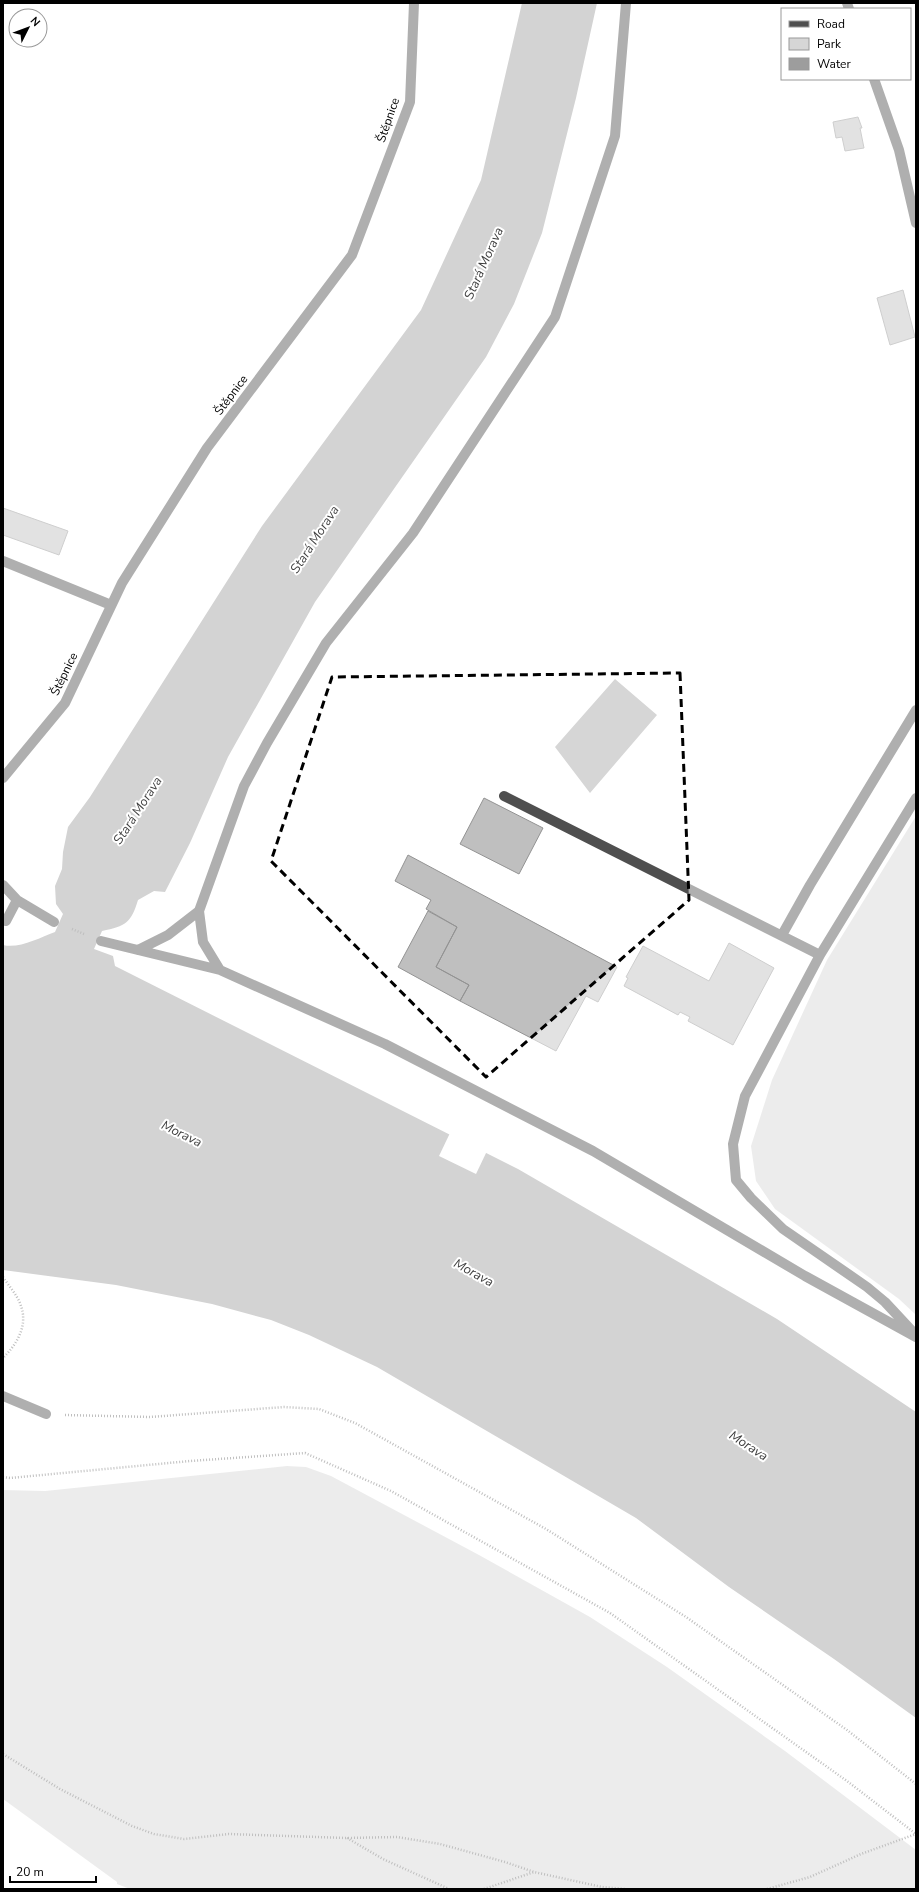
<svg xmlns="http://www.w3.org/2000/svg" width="919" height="1892" font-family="'Nunito Sans',sans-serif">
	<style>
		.green { fill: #d6d6d6 }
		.water { fill: #9d9d9d }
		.pier { fill: #fff }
		.building { fill: #bfbfbf; stroke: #939393 }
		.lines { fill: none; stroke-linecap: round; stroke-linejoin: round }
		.path { stroke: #717171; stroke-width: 2.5; stroke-dasharray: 1 2; stroke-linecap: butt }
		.minor { stroke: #4f4f4f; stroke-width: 10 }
		.marked { fill: none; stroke: #000; stroke-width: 3; stroke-dasharray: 8 5; stroke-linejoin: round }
		.labels { text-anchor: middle; stroke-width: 4; stroke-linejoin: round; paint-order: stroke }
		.street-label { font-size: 12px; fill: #000; stroke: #fff }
		.water-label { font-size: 13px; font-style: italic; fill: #3e3e3e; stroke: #fff }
	</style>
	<rect width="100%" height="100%" fill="#fff"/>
	<path class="green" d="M615 679 657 715 590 793 555 747Z
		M916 816V1315L899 1299 775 1209 756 1181 751 1146 772 1080 827 960Z
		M287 1466 306 1467 331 1476 479 1555 590 1617 667 1667 785 1751 916 1850V1889H130L117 1884V1882L3 1799V1490L45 1491Z"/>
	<path class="water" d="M522 3H597L576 98 542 233 514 304 486 357 315 602 228 757 190 843 165 892 154 891 138 900C131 923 126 926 102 931L94 949 113 956 115 966 518 1169 777 1319 916 1412V1718L834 1659 729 1587 636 1518 377 1367 309 1335 271 1320 212 1304 116 1285 3 1270V945C19 949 39 938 55 932L63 914 56 904 55 886 62 869 63 852 68 827 90 797 262 526 421 310 481 180Z"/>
	<path class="pier" d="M450 1133 487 1151 476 1174 439 1156Z"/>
	<path class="building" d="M858 117 862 128H860L864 148 845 151 842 137 836 138 833 122Z
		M903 290 915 337 890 345 877 298Z
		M3 508 68 531 59 555 3 535Z
		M484 798 543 828 519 874 460 844Z
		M408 855 617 967 598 1002 586 996 556 1051 460 1001 469 985 436 967 457 927 426 909 431 900 395 881Z
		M428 911 457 927 436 967 469 985 460 1001 398 967Z
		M729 943 774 968 733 1045 688 1021 690 1017 680 1012 678 1015 624 986 628 978 626 977 643 946 709 981Z"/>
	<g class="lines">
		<path class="path" d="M72 929 84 934
			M3 1277C9 1286 18 1296 21 1306 28 1326 17 1344 3 1358
			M65 1415 150 1417 284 1407 319 1409 355 1423 546 1529 686 1617 847 1730 916 1784
			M3 1477 10 1478 190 1461 305 1453 391 1491 610 1613 847 1781 916 1834
			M3 1754 60 1789 132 1826 154 1834 184 1839 229 1834 346 1838 397 1837 440 1844 505 1862 534 1872 602 1887 625 1889
			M347 1838 383 1859 449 1889
			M484 1889 534 1872
			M767 1889 810 1877 861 1854 916 1834"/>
		<path class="minor" d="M847 3 849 9
			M874 79 899 150 916 223
			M3 561 111 605
			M3 778 65 703 122 583 207 448 352 255 410 102 414 3
			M504 796 820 955 916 798
			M3 885 17 900 6 921
			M17 900 54 922
			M782 935 810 885 916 710
			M101 941 220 970 385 1044 593 1151 805 1276 916 1337
			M138 950 168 935 199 911
			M820 955 745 1096 733 1144 736 1180 751 1198 783 1229 867 1287 885 1302 912 1331
			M220 970 203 942 199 911 244 786 267 743 326 643 413 533 555 317 615 136 626 3
			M3 1396 46 1414"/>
	</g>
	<path d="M0 0H919V1892H0ZM680 673 689 900 486 1077 271 861 332 677Z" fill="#fff" fill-opacity=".55" fill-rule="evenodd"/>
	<path class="marked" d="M680 673 689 900 486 1077 271 861 332 677Z"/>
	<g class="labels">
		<g class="street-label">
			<text transform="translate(388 120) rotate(-71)" y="4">Štěpnice</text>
			<text transform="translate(231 395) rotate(-53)" y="4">Štěpnice</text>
			<text transform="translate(64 674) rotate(-64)" y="4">Štěpnice</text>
		</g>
		<g class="water-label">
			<text transform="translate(483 263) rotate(-66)" y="5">Stará Morava</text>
			<text transform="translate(314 539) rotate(-57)" y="5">Stará Morava</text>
			<text transform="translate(137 810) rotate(-57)" y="5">Stará Morava</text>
			<text transform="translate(182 1133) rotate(26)" y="5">Morava</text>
			<text transform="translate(474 1272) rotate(29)" y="5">Morava</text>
			<text transform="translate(749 1445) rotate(33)" y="5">Morava</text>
		</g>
	</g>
	<rect width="919" height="1892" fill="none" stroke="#000000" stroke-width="8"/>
	<rect x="781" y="8" width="130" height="72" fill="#ffffff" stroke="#999999"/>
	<rect x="789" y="21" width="20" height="6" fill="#4f4f4f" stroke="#999999"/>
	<text x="817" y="28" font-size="12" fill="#000000">Road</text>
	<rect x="789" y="38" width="20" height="12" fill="#d6d6d6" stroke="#999999"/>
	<text x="817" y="48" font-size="12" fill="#000000">Park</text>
	<rect x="789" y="58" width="20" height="12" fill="#9d9d9d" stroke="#999999"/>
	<text x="817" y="68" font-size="12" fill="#000000">Water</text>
	<g transform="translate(28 28) rotate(48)"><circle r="19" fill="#ffffff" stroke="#999999"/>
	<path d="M0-3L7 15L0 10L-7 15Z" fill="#000000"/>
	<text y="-6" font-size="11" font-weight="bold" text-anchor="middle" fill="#000000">N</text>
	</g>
	<path d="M10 1876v6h86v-6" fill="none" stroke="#000000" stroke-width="2"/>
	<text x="16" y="1876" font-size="12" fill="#000000" stroke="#ffffff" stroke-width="3" paint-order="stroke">20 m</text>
</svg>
